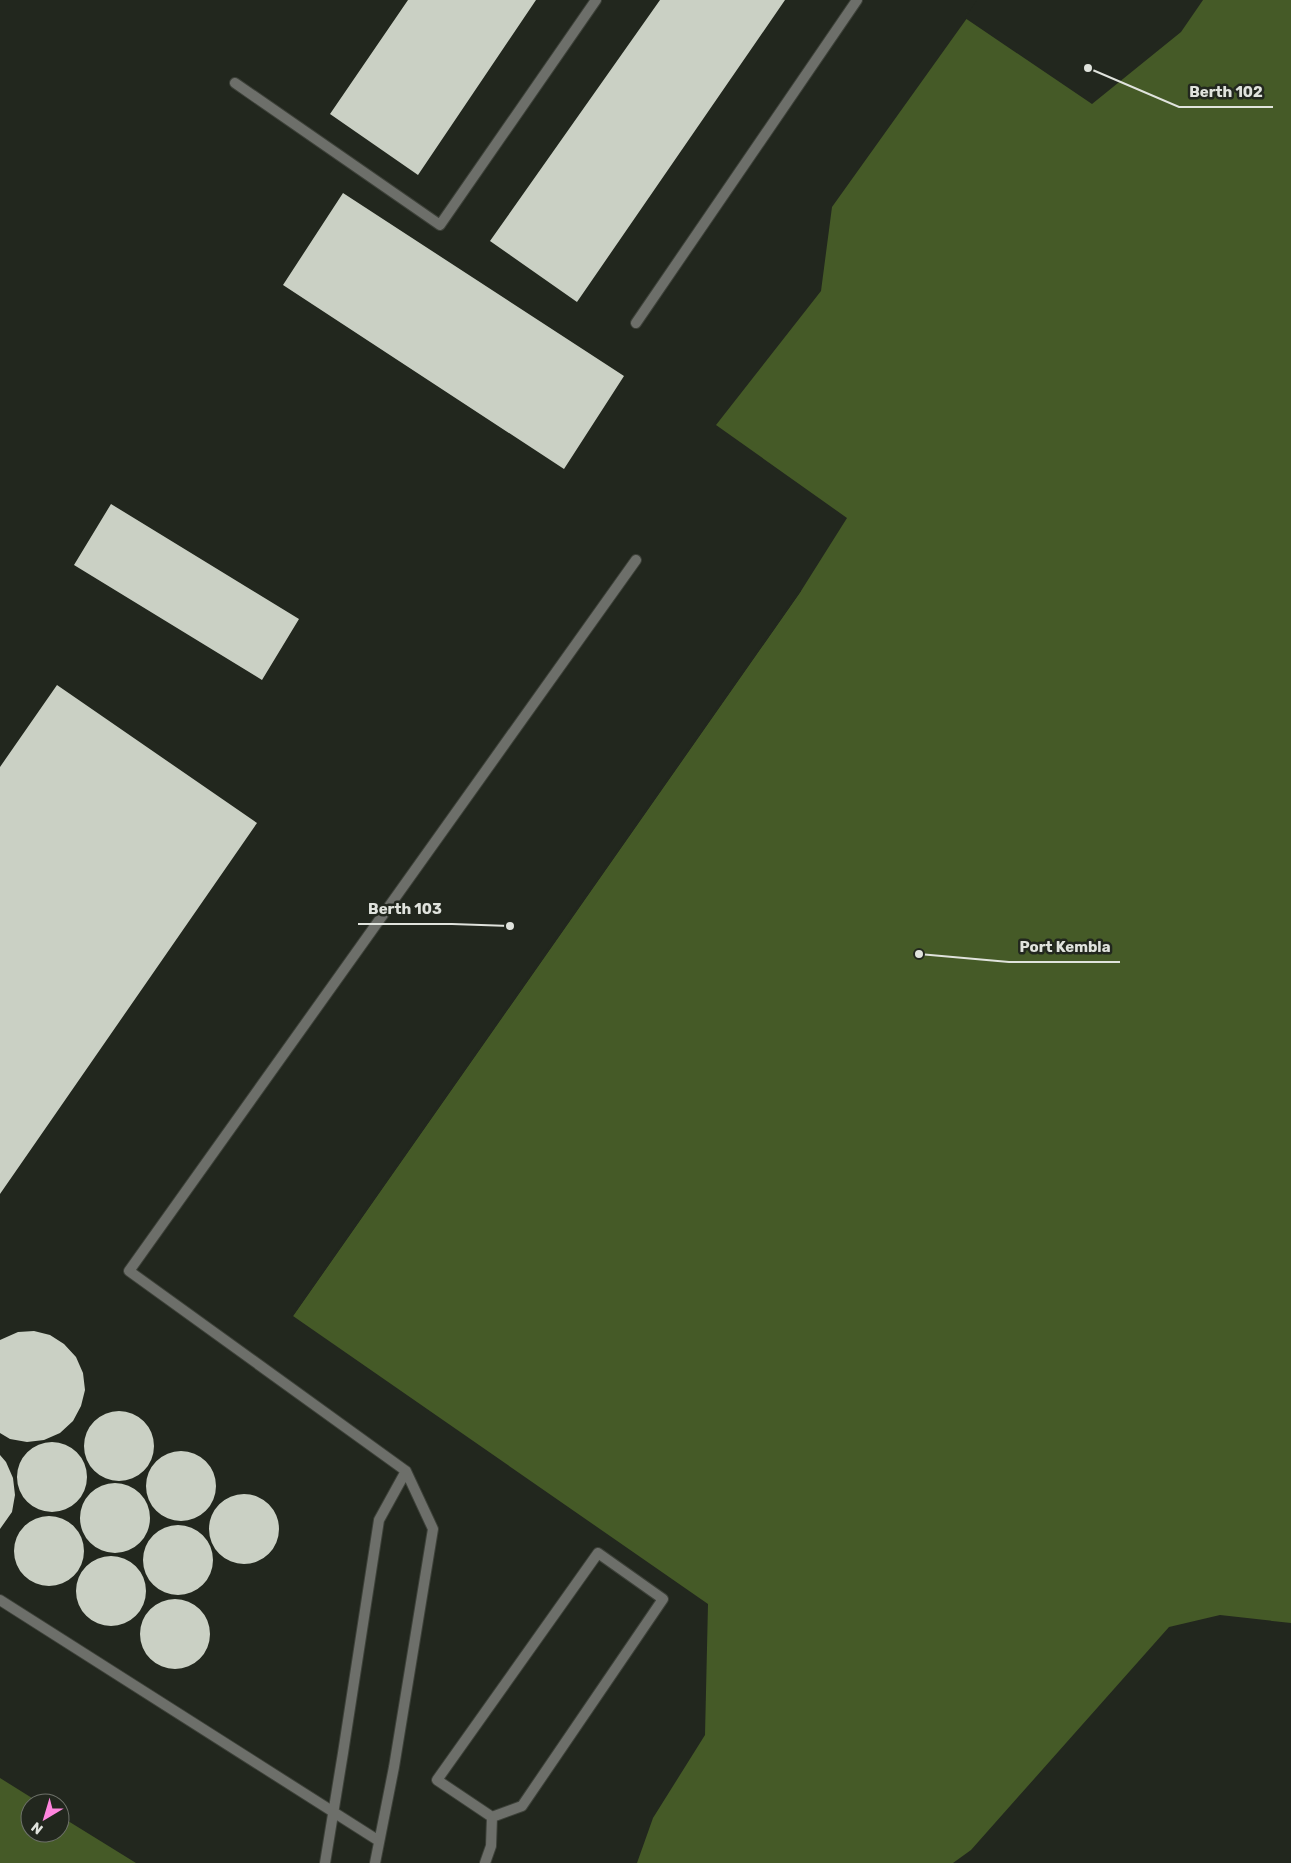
<svg xmlns="http://www.w3.org/2000/svg" width="1291" height="1863" font-family="Rubik,sans-serif">
	<style>
		.water { fill: #455a27 }
		.pier { fill: #22271e }
		.building { fill: #cad0c4 }
		.lines { fill: none; stroke-linecap: round; stroke-linejoin: round }
		.service-casing { stroke: #3d4139; stroke-width: 12 }
		.service { stroke: #6d6f6a; stroke-width: 10 }
		.leader { fill: none; stroke: #e0e3dd; stroke-width: 2 }
		.callout-dot { fill: #e0e3dd; stroke: #22271e; stroke-width: 2 }
		.callout-label { font-size: 15px; text-anchor: middle; font-weight: bold; fill: #e0e3dd; stroke: #22271e; stroke-width: 5; stroke-linejoin: round; paint-order: stroke }
	</style>
	<rect width="100%" height="100%" fill="#22271e"/>
	<path class="water" d="M980 0H1291V1623L1220 1615 1169 1627 971 1850 953 1863H637L653 1818 705 1735 708 1604 293 1316 801 591 847 518 716 425 821 291 832 207Z
		M0 1778 40 1803H30V1833H60V1816L136 1863H0Z"/>
	<path class="pier" d="M977 0H1203L1181 32 1092 104 965 18Z
		M799 590 801 591 293 1316 291 1315Z"/>
	<path class="building" d="M408 0H536L418 175 330 114Z
		M660 0H785L577 302 490 241Z
		M343 193 624 376 564 469 283 285Z
		M111 504 299 619 262 680 74 565Z
		M57 685 257 823 0 1194V767Z
		M34 1331 50 1335 64 1344 76 1357 83 1373 85 1390 81 1406 73 1421 60 1433 44 1440 27 1442 10 1439 0 1433V1340L18 1332Z
		M84 1446a35 35 0 1 1 70 0a35 35 0 1 1-70 0Z
		M17 1477a35 35 0 1 1 70 0a35 35 0 1 1-70 0Z
		M146 1486a35 35 0 1 1 70 0a35 35 0 1 1-70 0Z
		M0 1455 6 1462 13 1478 15 1495 12 1512 0 1529Z
		M80 1518a35 35 0 1 1 70 0a35 35 0 1 1-70 0Z
		M209 1529a35 35 0 1 1 70 0a35 35 0 1 1-70 0Z
		M14 1551a35 35 0 1 1 70 0a35 35 0 1 1-70 0Z
		M143 1560a35 35 0 1 1 70 0a35 35 0 1 1-70 0Z
		M76 1591a35 35 0 1 1 70 0a35 35 0 1 1-70 0Z
		M140 1634a35 35 0 1 1 70 0a35 35 0 1 1-70 0Z"/>
	<g class="lines">
		<defs>
			<path id="service" d="M235 83 440 225 596 0
				M636 323 857 0
				M598 1553 663 1599 522 1806 492 1817 437 1780Z
				M0 1600 379 1841
				M325 1863 343 1753 379 1520 406 1471
				M375 1863 394 1767 433 1529 406 1471 129 1271 636 560
				M485 1863 491 1846 492 1817"/>
		</defs>
		<use href="#service" class="service-casing"/>
		<use href="#service" class="service"/>
	</g>
	<path class="leader" d="M1088 68L1179 107H1273M510 926L452 924H358M919 954L1009 962H1120"/>
	<g class="callout-dot">
		<circle cx="1088" cy="68" r="5"/>
		<circle cx="510" cy="926" r="5"/>
		<circle cx="919" cy="954" r="5"/>
	</g>
	<g class="callout-label">
		<text x="1226" y="97">Berth 102</text>
		<text x="405" y="914">Berth 103</text>
		<text x="1065" y="952">Port Kembla</text>
	</g>
	<g transform="translate(45 1818) rotate(218)"><circle r="24" fill="#22271e" stroke="#6e726a"/>
	<path d="M0-4L9 19L0 12L-9 19Z" fill="#ff85de"/>
	<text y="-8" font-size="14" font-weight="bold" text-anchor="middle" fill="#e0e3dd">N</text>
	</g>
</svg>
